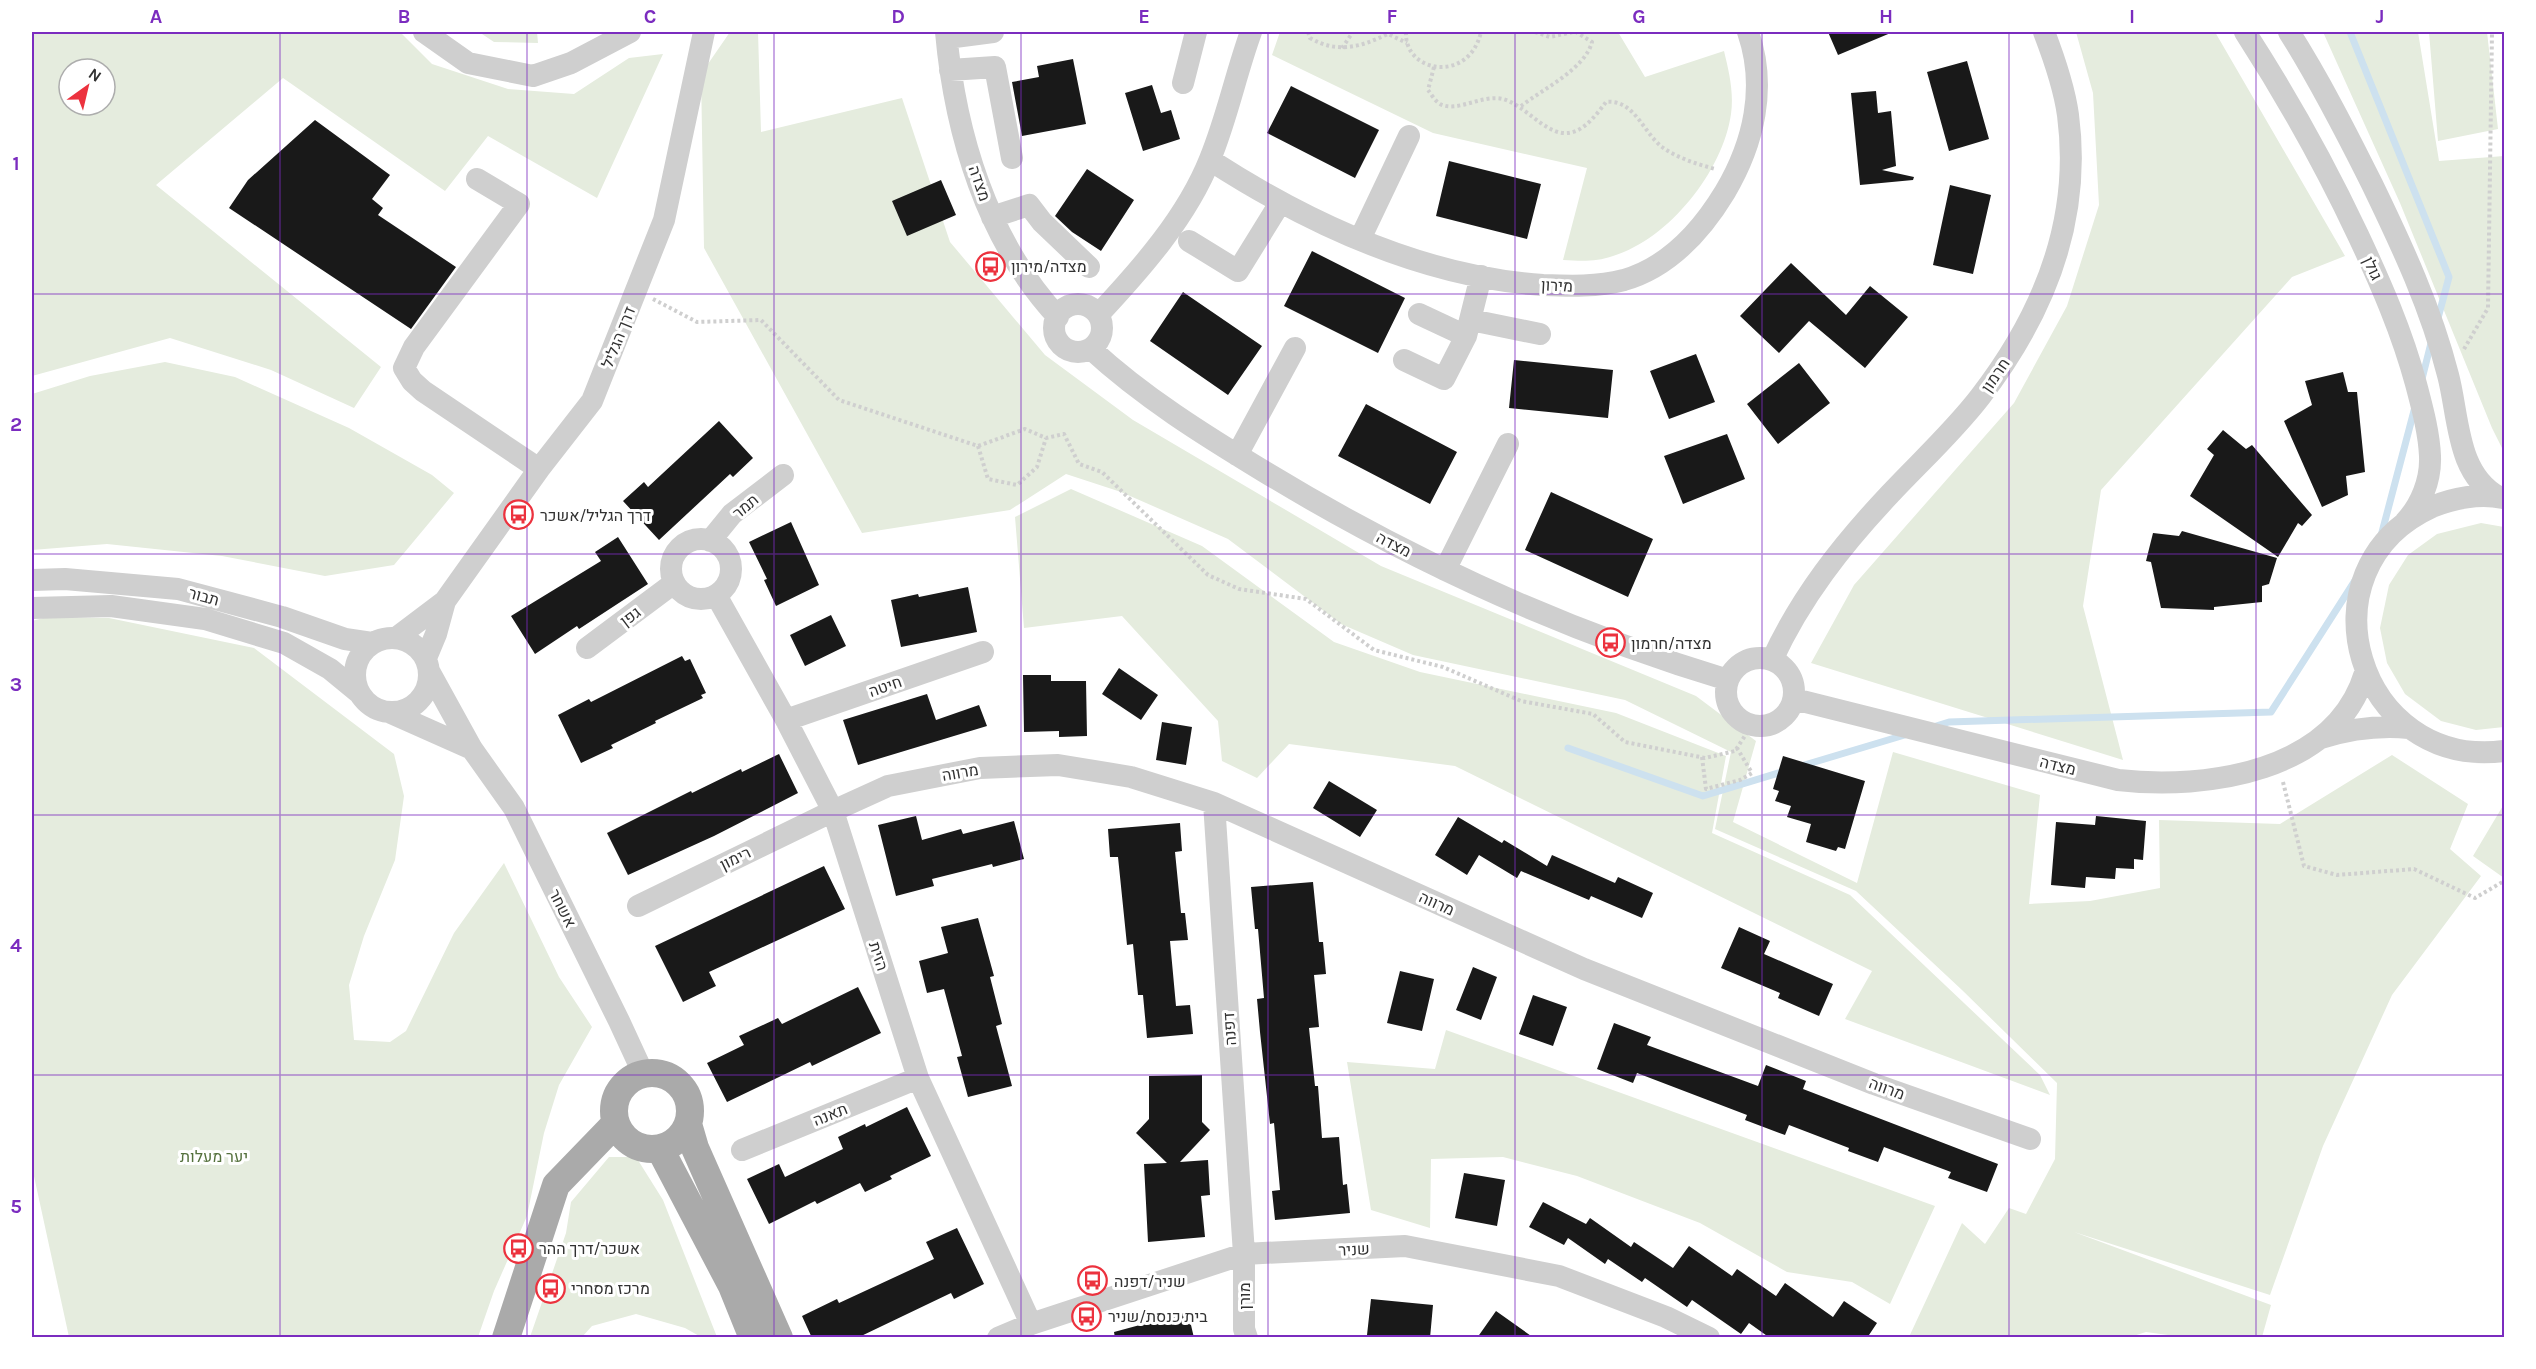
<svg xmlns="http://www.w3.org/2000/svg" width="2536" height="1369" font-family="Karla,Heebo,sans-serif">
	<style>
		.green { fill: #e5ecde; fill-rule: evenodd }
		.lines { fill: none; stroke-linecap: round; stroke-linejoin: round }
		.stream { stroke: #cde1ef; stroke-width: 7 }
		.building { fill: #191919 }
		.path { stroke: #cfcfcf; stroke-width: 4; stroke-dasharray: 3 3; stroke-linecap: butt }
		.minor { stroke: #cfcfcf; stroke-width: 22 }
		.major { stroke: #aaa; stroke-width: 28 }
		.grid { fill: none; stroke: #7b2cbf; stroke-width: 1.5; stroke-opacity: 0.55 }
		.labels { text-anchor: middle; stroke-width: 6; stroke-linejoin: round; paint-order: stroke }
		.street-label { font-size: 16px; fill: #323232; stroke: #fff }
		.poi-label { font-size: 16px; fill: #323232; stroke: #fff; text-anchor: start }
		.park-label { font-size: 16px; fill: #55713d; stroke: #fff }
		.neatline { fill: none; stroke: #7b2cbf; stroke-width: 2 }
		.grid-label { font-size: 20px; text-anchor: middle; font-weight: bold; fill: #7b2cbf }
	</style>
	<rect width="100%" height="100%" fill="#fff"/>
	<path class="green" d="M32 32H400L432 64 508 89 574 94 629 58 663 54 597 198 488 136 445 191 283 78 156 185 381 367 354 408 271 370 170 338 32 376ZM69 69H105V105H69Z
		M479 32H537L538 43 494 42Z
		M730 32H758L761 132 902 98 950 242 1045 355 1133 420 1381 566 1696 696 1756 741 1733 822 1857 883 1893 752 2040 795 2029 904 2090 901 2160 888 2159 820 2280 824 2392 755 2468 804 2450 849 2481 876 2392 995 2323 1146 2270 1295 2074 1232 2271 1305 2262 1337 2190 1338 2146 1332 2127 1338 1909 1337 1962 1223 1985 1244 2009 1208 2026 1214 2055 1159 2057 1083 1962 990 1856 891 1715 829 1731 752 1625 700 1413 655 1341 624 1228 539 1121 492 1066 474 1010 510 862 533 704 248 701 74Z
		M1280 32H1618L1645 77 1724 51C1729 72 1734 92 1731 114 1723 171 1669 239 1613 256 1596 262 1581 261 1563 260L1587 168 1433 133 1272 55Z
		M2076 32H2215L2345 256 2292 277 2101 490 2083 606 2123 760 1811 663 1854 585 2014 403 2067 306 2099 205 2093 93Z
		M2323 32H2418L2439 161 2504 156V452L2492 428 2400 203Z
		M2429 32H2487L2498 129 2438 141Z
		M165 362 235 377 349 428 432 475 454 493 394 565 325 576 222 556 107 544 32 550V394L90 376Z
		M1071 489 1202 546 1334 642 1420 672 1616 713 1726 756 1712 833 1850 895 2040 1075 2050 1095 1845 1019 1872 971 1455 766 1289 744 1257 778 1222 761 1218 721 1122 616 1024 628 1015 517Z
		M2481 523 2504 527V727L2476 730 2441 721 2405 694 2387 663 2380 628 2389 585 2408 555 2437 534Z
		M47 617 109 618 254 648 394 754 404 796 395 860 364 936 349 985 354 1040 390 1042 406 1031 454 933 504 863 559 977 592 1027 559 1085 544 1133 527 1216 494 1291 478 1337H69L32 1167V621Z
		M2504 804V878L2473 856Z
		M1446 1030 1935 1206 1890 1304 1852 1282 1787 1272 1700 1223 1577 1176 1503 1157 1431 1159 1430 1228 1371 1210 1347 1062 1435 1069Z
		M609 1157H636L663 1200 717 1337H701L685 1328 636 1314 592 1326 582 1337H530L566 1233 571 1202Z"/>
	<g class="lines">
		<path class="stream" d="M2350 32 2449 277 2438 318
			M2422 379 2431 343
			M2381 536 2415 407
			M1933 727 1949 722 2271 712 2356 579
			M1568 748 1703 796 1785 771
			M1801 766 1908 734"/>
	</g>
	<path class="building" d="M1828 32H1893L1838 55Z
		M1073 59 1086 124 1022 136 1012 82 1039 77 1037 66Z
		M1967 61 1989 139 1949 151 1927 72Z
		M1152 85 1161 113 1171 110 1180 139 1143 151 1125 93Z
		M1291 86 1379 130 1355 178 1267 133Z
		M1876 91 1878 113 1891 111 1896 166 1882 170 1914 177 1913 180 1860 185 1851 93Z
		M315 120 390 175 372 199 383 208 378 215 456 267 411 329 229 208 248 180Z
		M1449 161 1541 184 1527 239 1436 216Z
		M1087 169 1134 200 1101 251 1072 232 1055 216Z
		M941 180 956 215 907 236 892 201Z
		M1950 185 1991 195 1973 274 1933 265Z
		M1312 251 1405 298 1378 353 1284 306Z
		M1791 263 1846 315 1870 286 1908 317 1865 368 1809 321 1779 353 1740 316Z
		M1183 292 1262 346 1228 395 1150 341Z
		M1696 354 1715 402 1669 419 1650 371Z
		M1514 360 1613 370 1608 418 1509 408Z
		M1799 363 1830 403 1778 444 1747 404Z
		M2343 372 2348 392H2357L2365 472 2346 476 2348 495 2322 507 2284 421 2312 405 2305 381Z
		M1366 404 1457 452 1430 504 1338 456Z
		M719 421 753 458 733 477 730 474 659 540 623 501 644 482 648 487Z
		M2223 430 2246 449 2252 445 2312 515 2302 526 2298 523 2278 557 2190 496 2214 455 2207 449Z
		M1727 434 1745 479 1683 504 1664 456Z
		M1551 492 1653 539 1628 597 1525 550Z
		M791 522 819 585 776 606 764 580 767 579 749 542Z
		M2182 531 2277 558 2269 584 2262 586V602L2214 607V610L2161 608 2151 562 2146 561 2153 533 2179 536Z
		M618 537 648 584 579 629 577 626 535 654 511 616 601 561 595 552Z
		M968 587 977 632 901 647 891 600 918 594 919 597Z
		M831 615 846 646 805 666 790 635Z
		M682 656 685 661 690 659 706 693 701 695 703 698 655 721 656 723 611 745 613 748 581 763 558 715 589 699 591 702Z
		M1119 668 1158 695 1141 720 1102 694Z
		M1023 675H1051V681H1086L1087 736 1059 737V731L1024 732Z
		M927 694 936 720 979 705 987 726 858 765 843 720Z
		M1162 722 1192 727 1186 765 1156 760Z
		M779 754 798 793 714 836 628 875 607 833 691 791 692 793 741 769 742 772Z
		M1783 756 1865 781 1845 849 1838 847 1836 851 1806 842 1811 824 1787 817 1791 806 1775 801 1779 791 1773 789Z
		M1329 781 1377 810 1360 837 1313 808Z
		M916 816 922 840 961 829 963 834 1014 821 1024 859 993 867 992 864 932 879 934 886 896 896 878 825Z
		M2096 816 2146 821 2143 860 2134 859V869L2116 868 2115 879 2086 877 2085 888 2051 885 2056 822 2095 825Z
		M1458 817 1502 843 1504 840 1547 866 1552 855 1615 883 1618 877 1653 893 1642 918 1591 896 1589 900 1521 871 1517 878 1479 855 1467 875 1435 855Z
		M1180 823 1182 851 1175 852 1181 913H1185L1188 940 1170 941 1176 1006 1190 1005 1193 1034 1147 1038 1143 995H1138L1133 944 1127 945 1118 857H1110L1108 829Z
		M824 866 845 909 709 972 716 986 683 1002 655 946Z
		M1313 882 1319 942H1323L1326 974 1314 975 1319 1027 1309 1028 1315 1086H1318L1322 1138 1339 1137 1343 1185 1347 1184 1350 1213 1275 1220 1272 1191 1280 1190 1274 1123 1270 1124 1260 1032 1257 999 1264 998 1258 929H1255L1251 887Z
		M978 918 994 976 990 977 1002 1024 996 1026 1012 1086 968 1097 957 1057 962 1056 944 989 927 993 919 961 948 953 941 927Z
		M1739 927 1770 941 1764 954 1833 984 1819 1016 1778 998 1780 993 1721 968Z
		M1473 967 1497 977 1481 1020 1456 1010Z
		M1400 971 1434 979 1422 1031 1387 1023Z
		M858 987 881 1033 812 1066 810 1062 727 1102 707 1063 744 1045 739 1036 778 1018 782 1024Z
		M1533 995 1567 1007 1553 1046 1519 1034Z
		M1614 1023 1651 1037 1647 1045 1758 1086 1766 1065 1806 1081 1803 1089 1998 1164 1987 1192 1948 1178 1951 1172 1884 1147 1878 1162 1848 1151 1849 1148 1789 1125 1785 1135 1745 1120 1747 1115 1637 1073 1633 1083 1597 1069Z
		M1202 1075V1122L1210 1130 1180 1162 1208 1160 1210 1195 1201 1196 1205 1237 1148 1242 1144 1164 1167 1163 1136 1133 1149 1119V1076Z
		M907 1107 931 1156 890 1176 892 1179 865 1192 860 1183 817 1204 815 1201 769 1224 747 1179 779 1164 785 1177 843 1149 838 1137 865 1124 866 1127Z
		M1464 1173 1505 1180 1497 1226 1455 1218Z
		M1543 1202 1586 1224 1590 1218 1631 1247 1634 1242 1673 1268 1689 1246 1732 1276 1737 1269 1776 1296 1785 1283 1833 1317 1844 1301 1877 1323 1867 1338H1770L1749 1323 1741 1334 1692 1300 1687 1307 1645 1278 1642 1282 1608 1259 1605 1264 1568 1238 1564 1245 1529 1227Z
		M957 1228 984 1284 954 1299 951 1293 857 1338H812L802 1316 837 1299 839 1303 934 1259 926 1242Z
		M1371 1299 1433 1305 1430 1338 1367 1335Z
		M1496 1311 1534 1338H1477Z
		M1188 1312 1194 1338H1115L1114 1332Z"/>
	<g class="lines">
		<path class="path" d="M1308 32 1310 38C1338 54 1360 47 1388 34L1407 43
			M1406 32C1404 73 1469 84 1481 32
			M1535 32 1550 37 1573 32
			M1342 48 1353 32
			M1434 67 1428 90C1431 94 1435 101 1440 104 1457 113 1482 94 1503 99 1524 105 1543 131 1563 133 1582 135 1596 115 1606 102 1634 99 1643 132 1662 147 1677 158 1697 164 1715 169
			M1521 106C1543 89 1585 69 1592 42L1576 32
			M653 299 697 322 761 320 839 400 978 446 1025 429 1046 438 1064 434 1079 464 1102 472 1208 575 1239 589 1306 599 1374 650 1443 667 1521 701 1593 714 1625 742 1705 758 1735 751 1752 725
			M2464 349 2488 308 2492 32
			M978 446 988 479 1017 485 1037 467 1046 438
			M1702 757 1706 789 1740 780 1752 773 1737 748
			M2283 782 2304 866 2337 875 2414 869 2475 898 2504 881"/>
		<path class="minor" d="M424 32 468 63 533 76 571 63 630 32
			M946 32C955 133 987 241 1058 317
			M2245 32C2287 97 2325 165 2358 235 2381 284 2402 332 2416 384 2422 407 2429 432 2430 456 2431 480 2421 505 2405 522
			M2289 32C2320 81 2346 132 2372 184 2402 246 2431 308 2448 375 2459 416 2456 474 2499 497
			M947 38 993 32
			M950 70 995 67 1012 158
			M1183 83 1196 32
			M1210 160C1309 224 1424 277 1543 285 1570 286 1597 287 1624 280 1669 267 1702 230 1725 192 1754 143 1767 87 1748 32
			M477 179 519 204 414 347 404 368 412 381 423 391 539 469
			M992 217 1029 205 1042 222 1089 267
			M1360 239 1409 136
			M1189 241 1238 271 1280 203
			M1054 328a24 24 0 1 1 48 0a24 24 0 1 1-48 0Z
			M1419 314 1466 336
			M1098 315C1141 269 1187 217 1210 159 1227 118 1236 73 1251 32
			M1471 320 1540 334
			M1091 349C1143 397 1204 435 1265 472 1410 560 1565 631 1728 680
			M1404 360 1444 379 1466 336 1481 276
			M1237 455 1295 348
			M2503 498C2480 493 2453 498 2432 507 2296 569 2358 770 2504 751
			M671 569a30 30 0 1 1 60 0a30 30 0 1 1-60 0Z
			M710 541 732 514 783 475
			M1445 570 1508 444
			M32 580 65 579 178 589 282 617 345 639 372 643
			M716 595 786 720 833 811 918 1078 1031 1324
			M32 608 111 606 205 619 284 643 330 669 358 692
			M355 675a37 37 0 1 1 74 0a37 37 0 1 1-74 0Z
			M396 638 445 601 539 469 592 401 664 220 704 32
			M587 648 674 583
			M1726 692a34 34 0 1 1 68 0a34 34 0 1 1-68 0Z
			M426 658 436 634 445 601
			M1772 660C1801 597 1842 545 1890 494 1920 462 1953 432 1980 397 2044 314 2082 221 2068 115 2064 86 2054 58 2044 32
			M429 671 472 749 514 808 619 1021 643 1073
			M1794 699 2118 780C2207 790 2335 772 2365 673
			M391 713 472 749
			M786 720 983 652
			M2321 738C2350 729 2378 725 2409 728
			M1214 803 1244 1254V1329L1247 1338
			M638 906 833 811 888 786 980 768 1058 765 1131 777 1214 803 1584 969 1874 1084 2030 1139
			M742 1150 918 1078
			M998 1338 1031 1324 1244 1254 1405 1246 1559 1276 1666 1317 1709 1338"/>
		<path class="major" d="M614 1111a38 38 0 1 1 76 0a38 38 0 1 1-76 0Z
			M688 1124 695 1148 779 1338
			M660 1149 732 1286 753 1338
			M506 1338 556 1185 615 1124"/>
	</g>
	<path class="grid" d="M280 32V1338M527 32V1338M774 32V1338M1021 32V1338M1268 32V1338M1515 32V1338M1762 32V1338M2009 32V1338M2256 32V1338M32 294H2504M32 554H2504M32 815H2504M32 1075H2504"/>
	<defs>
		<symbol id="bus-ring" viewBox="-11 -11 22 22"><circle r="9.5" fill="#fff" stroke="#ec323e" stroke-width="1.5"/><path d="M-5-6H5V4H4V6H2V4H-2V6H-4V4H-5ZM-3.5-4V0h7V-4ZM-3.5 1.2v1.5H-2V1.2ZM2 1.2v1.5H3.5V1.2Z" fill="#ec323e"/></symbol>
	</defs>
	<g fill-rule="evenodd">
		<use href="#bus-ring" x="974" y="250" width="33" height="33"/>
		<use href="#bus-ring" x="502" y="498" width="33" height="33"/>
		<use href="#bus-ring" x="1594" y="626" width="33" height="33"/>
		<use href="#bus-ring" x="502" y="1232" width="33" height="33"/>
		<use href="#bus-ring" x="1076" y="1264" width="33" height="33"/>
		<use href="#bus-ring" x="534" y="1272" width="33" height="33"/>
		<use href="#bus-ring" x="1070" y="1300" width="33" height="33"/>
	</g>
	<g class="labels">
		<g class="street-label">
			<text transform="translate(980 183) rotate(71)" y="6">מצדה</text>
			<text transform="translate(2373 268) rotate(65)" y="6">גולן</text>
			<text transform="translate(1557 285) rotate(3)" y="6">מירון</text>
			<text transform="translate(618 337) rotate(-68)" y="6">דרך הגליל</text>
			<text transform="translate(1995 375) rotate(-56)" y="6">חרמון</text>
			<text transform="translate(745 506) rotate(-40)" y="6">תמר</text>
			<text transform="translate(1394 544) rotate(27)" y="6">מצדה</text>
			<text transform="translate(204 596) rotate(15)" y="6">תבור</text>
			<text transform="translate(630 616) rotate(-37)" y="6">גפן</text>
			<text transform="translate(885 686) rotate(-19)" y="6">חיטה</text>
			<text transform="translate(2058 765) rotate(14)" y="6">מצדה</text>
			<text transform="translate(960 772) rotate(-10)" y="6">מרווה</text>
			<text transform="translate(735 858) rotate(-26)" y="6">רימון</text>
			<text transform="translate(1437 903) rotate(24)" y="6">מרווה</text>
			<text transform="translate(563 908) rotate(63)" y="6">אשחר</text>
			<text transform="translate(879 956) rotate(72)" y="6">הזית</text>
			<text transform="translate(1229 1029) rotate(-94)" y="6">דפנה</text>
			<text transform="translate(1887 1088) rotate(20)" y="6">מרווה</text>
			<text transform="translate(830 1114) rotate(-22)" y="6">תאנה</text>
			<text transform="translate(1354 1249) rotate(-3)" y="6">שניר</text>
			<text transform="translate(1244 1296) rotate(-90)" y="6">מורן</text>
		</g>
		<g class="poi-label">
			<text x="1011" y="272">מצדה/מירון</text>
			<text x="540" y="521">דרך הגליל/אשכר</text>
			<text x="1631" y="649">מצדה/חרמון</text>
			<text x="539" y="1254">אשכר/דרך ההר</text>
			<text x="1114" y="1287">שניר/דפנה</text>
			<text x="571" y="1294">מרכז מסחרי</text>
			<text x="1108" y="1322">בית כנסת/שניר</text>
		</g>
		<g class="park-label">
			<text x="214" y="1162">יער מעלות</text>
		</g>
	</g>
	<rect width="2536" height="1369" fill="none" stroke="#ffffff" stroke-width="66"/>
	<g transform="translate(87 87) rotate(34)"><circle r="28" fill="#ffffff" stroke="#adadad" stroke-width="1.5"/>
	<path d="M0-4.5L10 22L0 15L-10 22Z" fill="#ec323e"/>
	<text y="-9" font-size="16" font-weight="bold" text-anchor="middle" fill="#323232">N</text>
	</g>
	<rect x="33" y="33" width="2470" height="1303" class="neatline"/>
	<g class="grid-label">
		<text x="156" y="23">A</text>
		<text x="404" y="23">B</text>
		<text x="650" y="23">C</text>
		<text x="898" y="23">D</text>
		<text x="1144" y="23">E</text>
		<text x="1392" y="23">F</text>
		<text x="1639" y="23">G</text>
		<text x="1886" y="23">H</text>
		<text x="2132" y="23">I</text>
		<text x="2380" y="23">J</text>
		<text x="16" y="170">1</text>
		<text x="16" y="431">2</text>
		<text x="16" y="691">3</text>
		<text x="16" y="952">4</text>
		<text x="16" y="1213">5</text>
	</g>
</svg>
